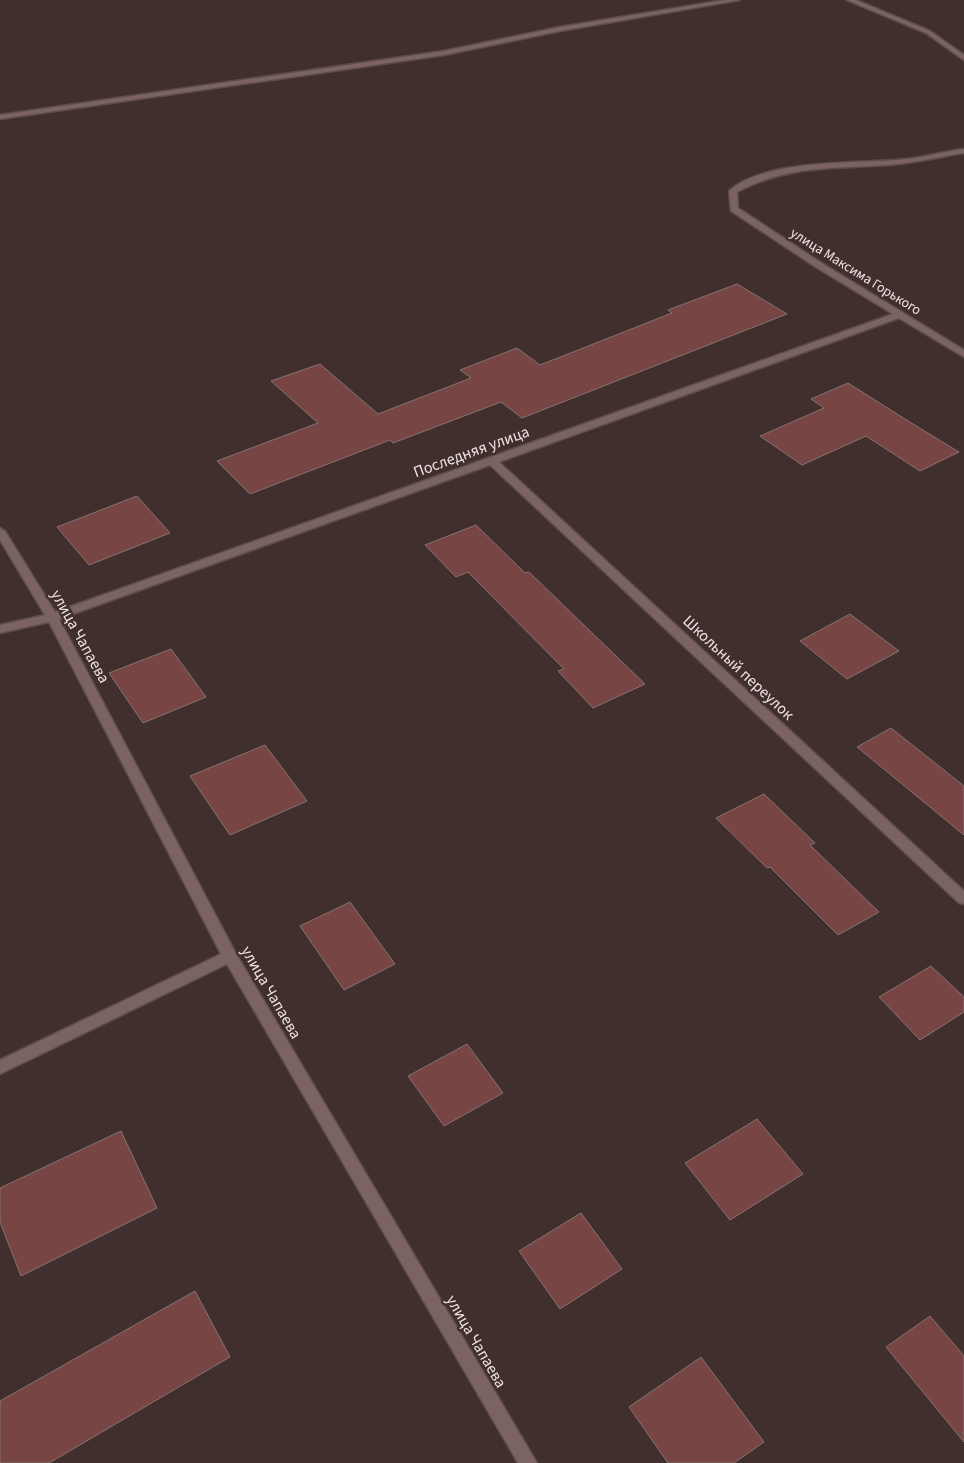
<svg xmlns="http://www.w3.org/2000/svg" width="964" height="1463" font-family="'Source Sans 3',sans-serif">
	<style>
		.building { fill: #764544; stroke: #877371 }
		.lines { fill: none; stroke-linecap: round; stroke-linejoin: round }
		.minor-casing { stroke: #5d4c4b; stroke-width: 3 }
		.minor { fill: #7a6361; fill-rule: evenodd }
		.labels { text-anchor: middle; stroke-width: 5; stroke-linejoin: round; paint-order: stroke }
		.far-street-label { font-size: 14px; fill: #efe3e3; stroke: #412f2e }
		.street-label { font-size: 16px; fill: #efe3e3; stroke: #412f2e }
	</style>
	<rect width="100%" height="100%" fill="#412f2e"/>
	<path class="building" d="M737 284 787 314 522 418 501 402 393 443 390 440 250 494 217 461 318 423 271 381 320 364 378 414 471 378 460 370 517 348 540 365 672 313 668 310Z
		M848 383 913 424 959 452 920 471 866 436 802 465 760 436 824 408 811 399Z
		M137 496 170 533 89 565 57 527Z
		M476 525 525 573 529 572 645 684 593 708 558 671 564 669 468 572 456 577 425 545Z
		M850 614 899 651 847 679 800 641Z
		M171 649 206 697 143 723 109 673Z
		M891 728 964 786V835L857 747Z
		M265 745 307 801 230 835 190 776Z
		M764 794 815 843 810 845 879 912 838 935 770 867 767 868 716 818Z
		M350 902 395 964 344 990 300 926Z
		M931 966 964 997V1012L920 1040 879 997Z
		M467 1044 503 1093 444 1126 408 1076Z
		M757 1119 803 1174 730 1220 685 1163Z
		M121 1131 157 1208 21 1276 0 1222V1188Z
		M581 1213 622 1269 560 1309 519 1251Z
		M195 1291 230 1357 49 1463H0V1401Z
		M930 1316 964 1356V1442L886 1347Z
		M701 1357 764 1442 734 1463H668L629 1407Z"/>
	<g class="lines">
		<defs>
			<path id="minor" d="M725 0H740L560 31 444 55 0 119V115L444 51 560 27Z
				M847 0H856L930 31 964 55V60L926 33Z
				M964 149V153C938 157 914 163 888 165 832 169 788 165 737 192L738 208 820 262 964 350V357L899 318 499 462 964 891V904L959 903 490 465 59 619 235 952 537 1463H518L227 964 0 1074V1060L221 954 49 622 0 633V625L45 615 0 540V528L5 531 55 612 893 314 814 266 731 211 729 191C765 158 860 164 907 159 926 157 945 151 964 149Z"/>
		</defs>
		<use href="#minor" class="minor-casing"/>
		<use href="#minor" class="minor"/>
	</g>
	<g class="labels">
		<g class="far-street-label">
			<text transform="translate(856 271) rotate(32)" y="5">улица Максима Горького</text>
		</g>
		<g class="street-label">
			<text transform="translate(471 451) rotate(-20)" y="6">Последняя улица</text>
			<text transform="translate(81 636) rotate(61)" y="6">улица Чапаева</text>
			<text transform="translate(739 667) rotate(43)" y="6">Школьный переулок</text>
			<text transform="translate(272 992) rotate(60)" y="6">улица Чапаева</text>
			<text transform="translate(477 1341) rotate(60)" y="6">улица Чапаева</text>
		</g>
	</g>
</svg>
